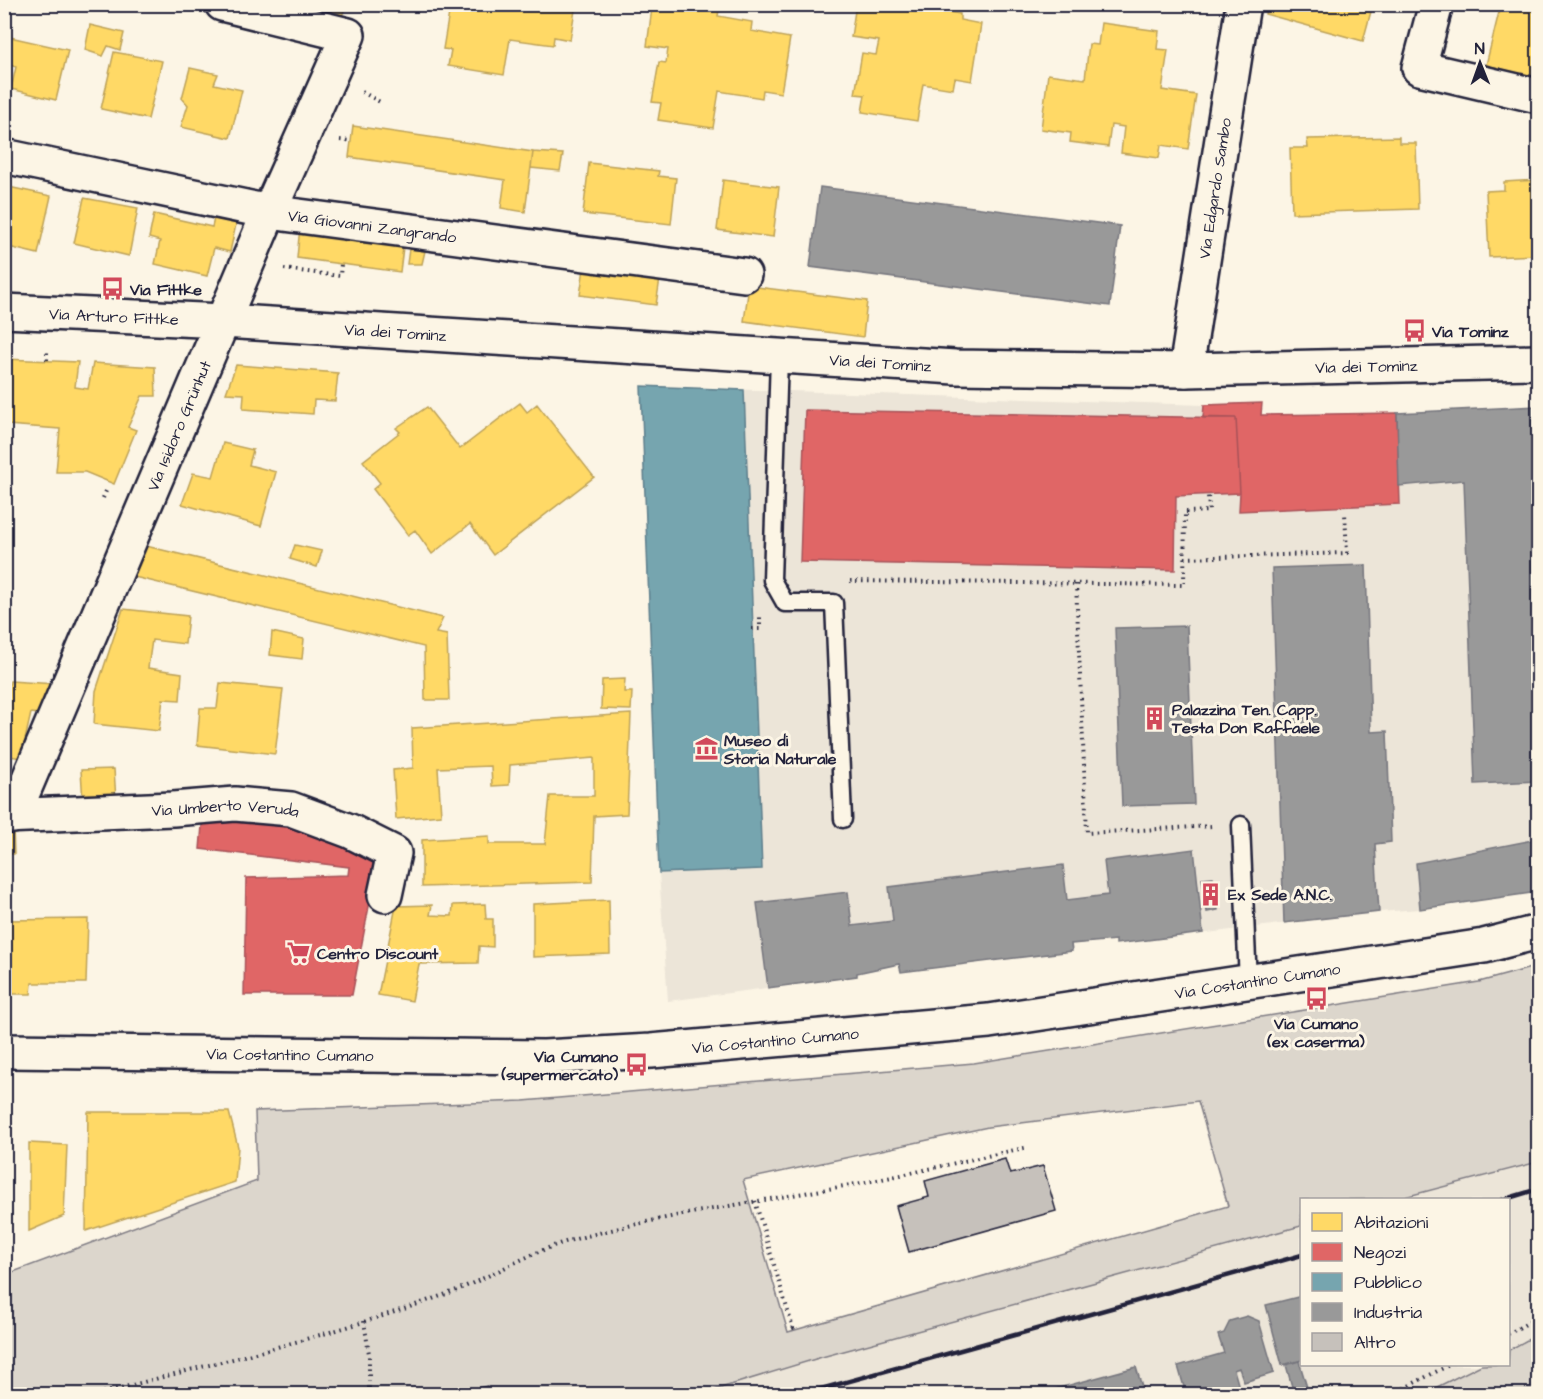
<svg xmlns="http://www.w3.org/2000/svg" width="1543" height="1399" font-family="'Architects Daughter',sans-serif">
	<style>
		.built { fill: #ece5d8 }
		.green { fill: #dcd6cc; stroke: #7f7c84; stroke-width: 1.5; fill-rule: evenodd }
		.homes { fill: #ffd966; stroke: #bda259; stroke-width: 1.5 }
		.shops { fill: #e06666; stroke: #a75259; stroke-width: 1.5 }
		.public { fill: #76a5af; stroke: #5d7e8c; stroke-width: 1.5 }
		.industry { fill: #999; stroke: #75757d; stroke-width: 1.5 }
		.building { fill: #c6c1bb; stroke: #22223b; stroke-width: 1.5 }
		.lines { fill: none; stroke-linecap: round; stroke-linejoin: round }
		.service-casing { stroke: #22223b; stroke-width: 21 }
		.minor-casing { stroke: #22223b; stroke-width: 38 }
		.path { stroke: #22223b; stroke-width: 4; stroke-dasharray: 1.5 4.5; stroke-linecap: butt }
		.service { stroke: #fcf5e5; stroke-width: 16 }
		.minor { stroke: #fcf5e5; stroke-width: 33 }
		.rail { stroke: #22223b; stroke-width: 4.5 }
		.labels { text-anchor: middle; stroke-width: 6; stroke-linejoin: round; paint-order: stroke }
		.street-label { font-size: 16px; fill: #22223b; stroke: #fcf5e5 }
		.poi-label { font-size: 16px; font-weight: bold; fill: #22223b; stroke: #fcf5e5; text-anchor: start }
	</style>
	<rect width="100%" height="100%" fill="#fcf5e5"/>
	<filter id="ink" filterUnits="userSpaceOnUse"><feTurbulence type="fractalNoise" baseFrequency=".0167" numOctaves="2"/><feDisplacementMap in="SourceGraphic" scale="12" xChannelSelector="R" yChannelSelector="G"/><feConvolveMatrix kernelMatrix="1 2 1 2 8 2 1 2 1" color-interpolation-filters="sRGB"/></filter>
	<g filter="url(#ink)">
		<path class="built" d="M641 386 1204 405 1262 403V415L1397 413 1538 406V892L1420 909 1379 912 1116 944V940L1072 944V951L901 972 898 964 857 972V976L668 1001 659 873Z
			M1538 1162V1334L1509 1350 1508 1200H1397Z
			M1301 1226 1302 1364 1481 1365 1423 1394H701L822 1357Z"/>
		<path class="green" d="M1538 966V1162L1397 1199 1302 1200 1301 1226 822 1357 701 1394H5V1275L257 1181 255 1111 523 1101 974 1063 1479 982ZM1198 1101 1228 1206 788 1332 743 1180 988 1127Z
			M1538 1334V1394H1423L1481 1365 1508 1364 1509 1350Z"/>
		<path class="homes" d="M296 4H347L340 20Z
			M461 4H576L570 40 554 37 553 45 510 39 504 75 448 66 451 50 443 49 450 7 460 8Z
			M662 4H720L718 16 752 22 751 31 790 38 781 93 763 90 762 98 719 91 713 128 658 120 661 103 652 102 659 62 666 63 668 49 647 46 652 8 661 9Z
			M856 4H922L921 7 960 14V20L981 24 972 81 955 78 953 89 923 84 917 121 862 112 865 95 855 94 862 53 876 55 879 41 851 37Z
			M1267 4H1373L1363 41 1265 14Z
			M1501 4H1538V78L1486 65Z
			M1101 23 1159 31 1157 49 1168 50 1162 90 1196 95 1188 149 1161 145 1159 158 1121 153 1124 127 1111 125 1108 147 1070 142 1071 133 1041 129 1048 74 1085 79 1089 44 1098 45Z
			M90 25 124 33 120 50 108 46 103 56 85 50Z
			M10 37 68 50 56 100 11 89 16 67 4 63Z
			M114 52 162 61 148 119 101 109Z
			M190 68 218 74 214 84 242 90 230 138 181 127 188 105 182 98Z
			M353 126 533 152 525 212 501 208 505 180 349 157Z
			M1399 137V143H1416L1418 209 1292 213 1290 148H1308L1307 139Z
			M533 152 563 154 560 171 531 168Z
			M589 163 659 171 658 176 676 178 671 224 583 214Z
			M723 180 779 187 773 237 717 230Z
			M1538 180V255L1489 257 1486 191 1504 190V182Z
			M4 186 51 196 38 254 4 246Z
			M84 198 138 208 129 256 74 243Z
			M216 210 238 215 230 252 214 248 207 276 155 264 160 241 149 238 154 214 212 227Z
			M300 226 404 239 400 272 297 258Z
			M409 249 425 251 422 264H407Z
			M585 262 661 272 656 305 580 295Z
			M749 286 867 301 863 337 744 321Z
			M4 359 78 362 75 387 88 389 93 363 155 367 156 396H142L128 427 136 430 114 484 85 472H56L60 429 7 425 8 420 4 419Z
			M236 365 338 373 335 401 314 400 313 414 243 409 244 394 226 393Z
			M520 403 527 412 537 404 594 477 493 555 470 524 432 554 415 530 408 535 373 489 380 483 363 461 400 432 396 428 427 407 460 449Z
			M223 443 253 450 249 465 276 472 261 526 182 504 193 473 213 477Z
			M295 545 322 551 317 567 290 559Z
			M146 546 443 618 436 633 447 635 449 700H425L424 647 130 576Z
			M123 609 188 616 185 644 152 640 148 668 182 673 180 700 163 699 159 731 94 724 96 691Z
			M272 632 304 639 302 659 270 655Z
			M625 679 624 692H632L631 710 601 709 602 680Z
			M10 681 55 684 47 715 31 713 21 758 4 755V693H7Z
			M220 683 283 689 275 754 197 745 200 708H217Z
			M631 714 627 814 594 816 592 882 422 887V840L489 836V844H545L550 796H594V758L510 765 509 785 492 786 491 766 438 768 441 815 396 819 393 770 413 768 412 728Z
			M114 769 116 800 83 802 81 770Z
			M13 827 14 854H4V828Z
			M609 900 610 954 533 957V904Z
			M485 904 486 919H493V947L479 946 478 963 419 964 412 1001 378 995 396 906 432 905 430 915 452 916 453 905Z
			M88 919 86 983H32L31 994H4V920Z
			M88 1112H229L238 1147 235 1182 86 1231Z
			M29 1143 67 1145 64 1216 29 1231Z"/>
		<path class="shops" d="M1262 403 1261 415 1397 413 1400 504 1239 511 1240 493 1236 418H1203L1204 405Z
			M805 410 1236 418 1240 493 1176 496 1175 570 800 562Z
			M203 814 282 817 371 853 375 875 352 995H244L246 878 348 875 349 867 200 849Z"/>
		<path class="public" d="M641 386 744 390 762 869 659 873Z"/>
		<path class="industry" d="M820 187 1120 226 1110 306 810 267Z
			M1538 406V781L1475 784 1464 480 1399 486 1397 413Z
			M1366 565 1371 732 1387 731 1391 842 1375 844 1379 912 1284 923 1272 568Z
			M1187 626 1194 804 1122 806 1115 628Z
			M1538 839V892L1420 909 1416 863Z
			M1194 849 1203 933 1116 944V940L1071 944 1072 951 901 972 899 964 857 973V976L768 988 757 903 848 892 852 926 893 921 889 887 1063 865 1067 900 1108 895 1104 861Z
			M1213 877 1218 910 1207 912 1202 878Z
			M1302 1296V1360L1282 1365 1266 1305Z
			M1247 1316 1259 1321 1274 1373 1244 1382 1239 1368 1234 1370 1241 1394H1186L1178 1366 1224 1353 1218 1335 1224 1333 1230 1321Z
			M1299 1361 1309 1394H1294L1286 1365Z
			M1136 1367 1144 1394H1037Z"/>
		<path class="building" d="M1005 1159 1010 1174 1043 1166 1056 1211 909 1252 896 1206 929 1197 925 1181Z
			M487 1386 490 1394H451Z"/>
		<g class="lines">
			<defs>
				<path id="service" d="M779 357 772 580 785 603H834L843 819
					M1241 825 1248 982"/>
				<g id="minor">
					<path d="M1436 4 1419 68 1538 96"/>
					<path id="s1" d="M4 156 269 212 744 275"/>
					<path id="s2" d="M4 311 223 321 955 367 1186 370 1538 362"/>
					<path id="s3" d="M1186 370 1243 4"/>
					<path id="s4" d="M4 816 173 809 235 804 291 809 350 831 394 853 385 895"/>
					<path id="s5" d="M13 816 269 212 348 35 222 4"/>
					<path id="s6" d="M4 1051 544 1057 651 1051 989 1021 1484 946 1538 932"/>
				</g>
			</defs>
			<use href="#service" class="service-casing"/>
			<use href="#minor" class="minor-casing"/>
			<path class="path" d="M362 92 382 103
				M340 140 351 141
				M284 269 340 276 341 264
				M47 360V350
				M103 498 106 491 110 492
				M1185 558 1347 553 1345 513
				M850 581 1184 585 1185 512 1209 511 1208 495
				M1076 584 1087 833 1213 826
				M752 629H760V617
				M755 1201 793 1328 788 1330
				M364 1321 369 1354V1390L367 1394
				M1508 1334 1538 1317
				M98 1394C218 1362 341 1334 457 1290 496 1274 532 1251 572 1240 674 1212 779 1199 882 1179 931 1169 980 1157 1029 1147
				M1393 1394 1451 1364"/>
			<use href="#service" class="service"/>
			<use href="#minor" class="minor"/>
			<path class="rail" d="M1502 1200 1538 1189
				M803 1394 1302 1255"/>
		</g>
	</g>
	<defs>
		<symbol id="bus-bare" viewBox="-9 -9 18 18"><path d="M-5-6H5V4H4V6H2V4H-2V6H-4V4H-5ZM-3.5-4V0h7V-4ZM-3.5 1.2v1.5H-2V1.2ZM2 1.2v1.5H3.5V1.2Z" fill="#d1495b" stroke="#fcf5e5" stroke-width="2.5" paint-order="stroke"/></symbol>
		<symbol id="building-bare" viewBox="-9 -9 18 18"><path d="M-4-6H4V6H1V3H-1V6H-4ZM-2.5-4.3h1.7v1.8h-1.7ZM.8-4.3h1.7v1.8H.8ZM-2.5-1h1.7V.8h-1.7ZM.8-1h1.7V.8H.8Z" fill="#d1495b" stroke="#fcf5e5" stroke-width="2.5" paint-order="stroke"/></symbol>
		<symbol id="museum-bare" viewBox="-9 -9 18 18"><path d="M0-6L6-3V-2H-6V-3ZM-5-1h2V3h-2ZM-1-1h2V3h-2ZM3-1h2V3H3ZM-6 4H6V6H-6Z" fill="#d1495b" stroke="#fcf5e5" stroke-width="2.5" paint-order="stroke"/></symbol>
		<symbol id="supermarket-bare" viewBox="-9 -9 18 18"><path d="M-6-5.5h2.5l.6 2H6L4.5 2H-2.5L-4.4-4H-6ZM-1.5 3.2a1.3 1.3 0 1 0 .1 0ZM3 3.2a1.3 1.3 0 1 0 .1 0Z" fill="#d1495b" stroke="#fcf5e5" stroke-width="2.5" paint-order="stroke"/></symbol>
	</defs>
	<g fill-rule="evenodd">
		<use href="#bus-bare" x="96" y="272" width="33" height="33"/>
		<use href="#bus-bare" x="1398" y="314" width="33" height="33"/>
		<use href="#building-bare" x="1138" y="702" width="33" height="33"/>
		<use href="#museum-bare" x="690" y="732" width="33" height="33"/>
		<use href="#building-bare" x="1194" y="878" width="33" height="33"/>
		<use href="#supermarket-bare" x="282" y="936" width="33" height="33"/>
		<use href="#bus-bare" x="1300" y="982" width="33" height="33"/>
		<use href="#bus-bare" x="620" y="1048" width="33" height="33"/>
	</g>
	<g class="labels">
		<g class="street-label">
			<text dy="6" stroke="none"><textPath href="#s3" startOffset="184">Via Edgardo Sambo</textPath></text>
			<text dy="6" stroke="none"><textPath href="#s1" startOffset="375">Via Giovanni Zangrando</textPath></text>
			<text dy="6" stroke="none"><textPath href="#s2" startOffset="110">Via Arturo Fittke</textPath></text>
			<text dy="6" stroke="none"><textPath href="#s2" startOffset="392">Via dei Tominz</textPath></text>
			<text dy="6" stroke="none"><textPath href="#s2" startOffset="878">Via dei Tominz</textPath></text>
			<text dy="6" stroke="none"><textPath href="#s2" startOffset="1364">Via dei Tominz</textPath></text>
			<text dy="6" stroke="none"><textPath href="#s5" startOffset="424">Via Isidoro Grünhut</textPath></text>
			<text dy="6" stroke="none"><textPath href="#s4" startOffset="222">Via Umberto Veruda</textPath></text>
			<text dy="6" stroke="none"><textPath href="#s6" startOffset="1258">Via Costantino Cumano</textPath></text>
			<text dy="6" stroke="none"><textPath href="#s6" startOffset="772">Via Costantino Cumano</textPath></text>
			<text dy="6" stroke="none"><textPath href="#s6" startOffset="286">Via Costantino Cumano</textPath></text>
		</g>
		<g class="poi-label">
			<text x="130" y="295">Via Fittke</text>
			<text x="1432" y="337">Via Tominz</text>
			<text x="1172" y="715">Palazzina Ten. Capp.<tspan x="1172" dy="18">Testa Don Raffaele</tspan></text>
			<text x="724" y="746">Museo di<tspan x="724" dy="18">Storia Naturale</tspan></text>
			<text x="1228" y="900">Ex Sede A.N.C.</text>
			<text x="317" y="959">Centro Discount</text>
			<text x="1316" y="1029" text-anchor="middle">Via Cumano<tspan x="1316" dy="18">(ex caserma)</tspan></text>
			<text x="618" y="1062" text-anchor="end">Via Cumano<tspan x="618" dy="18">(supermercato)</tspan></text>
		</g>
	</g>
	<rect width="1543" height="1399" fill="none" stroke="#fcf5e5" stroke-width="24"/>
	<rect x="12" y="12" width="1519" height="1375" fill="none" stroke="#22223b" stroke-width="2" filter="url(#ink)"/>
	<rect x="1300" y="1198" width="210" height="168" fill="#fcf5e5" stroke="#a5a1a1" stroke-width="1.5"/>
	<rect x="1312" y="1213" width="30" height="18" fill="#ffd966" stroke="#a5a1a1" stroke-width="1.5"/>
	<text x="1354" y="1228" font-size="18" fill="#22223b">Abitazioni</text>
	<rect x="1312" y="1243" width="30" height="18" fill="#e06666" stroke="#a5a1a1" stroke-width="1.5"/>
	<text x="1354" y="1258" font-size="18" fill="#22223b">Negozi</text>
	<rect x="1312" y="1273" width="30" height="18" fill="#76a5af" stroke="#a5a1a1" stroke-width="1.5"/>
	<text x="1354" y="1288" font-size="18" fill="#22223b">Pubblico</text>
	<rect x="1312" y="1303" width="30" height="18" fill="#999999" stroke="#a5a1a1" stroke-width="1.5"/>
	<text x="1354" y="1318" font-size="18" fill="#22223b">Industria</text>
	<rect x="1312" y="1333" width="30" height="18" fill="#c6c1bb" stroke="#a5a1a1" stroke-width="1.5"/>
	<text x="1354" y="1348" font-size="18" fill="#22223b">Altro</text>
	<g transform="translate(1480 63) rotate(359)" stroke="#fcf5e5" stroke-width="4.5" paint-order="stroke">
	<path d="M0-4.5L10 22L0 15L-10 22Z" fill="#22223b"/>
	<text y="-9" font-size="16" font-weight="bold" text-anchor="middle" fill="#22223b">N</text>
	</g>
</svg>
